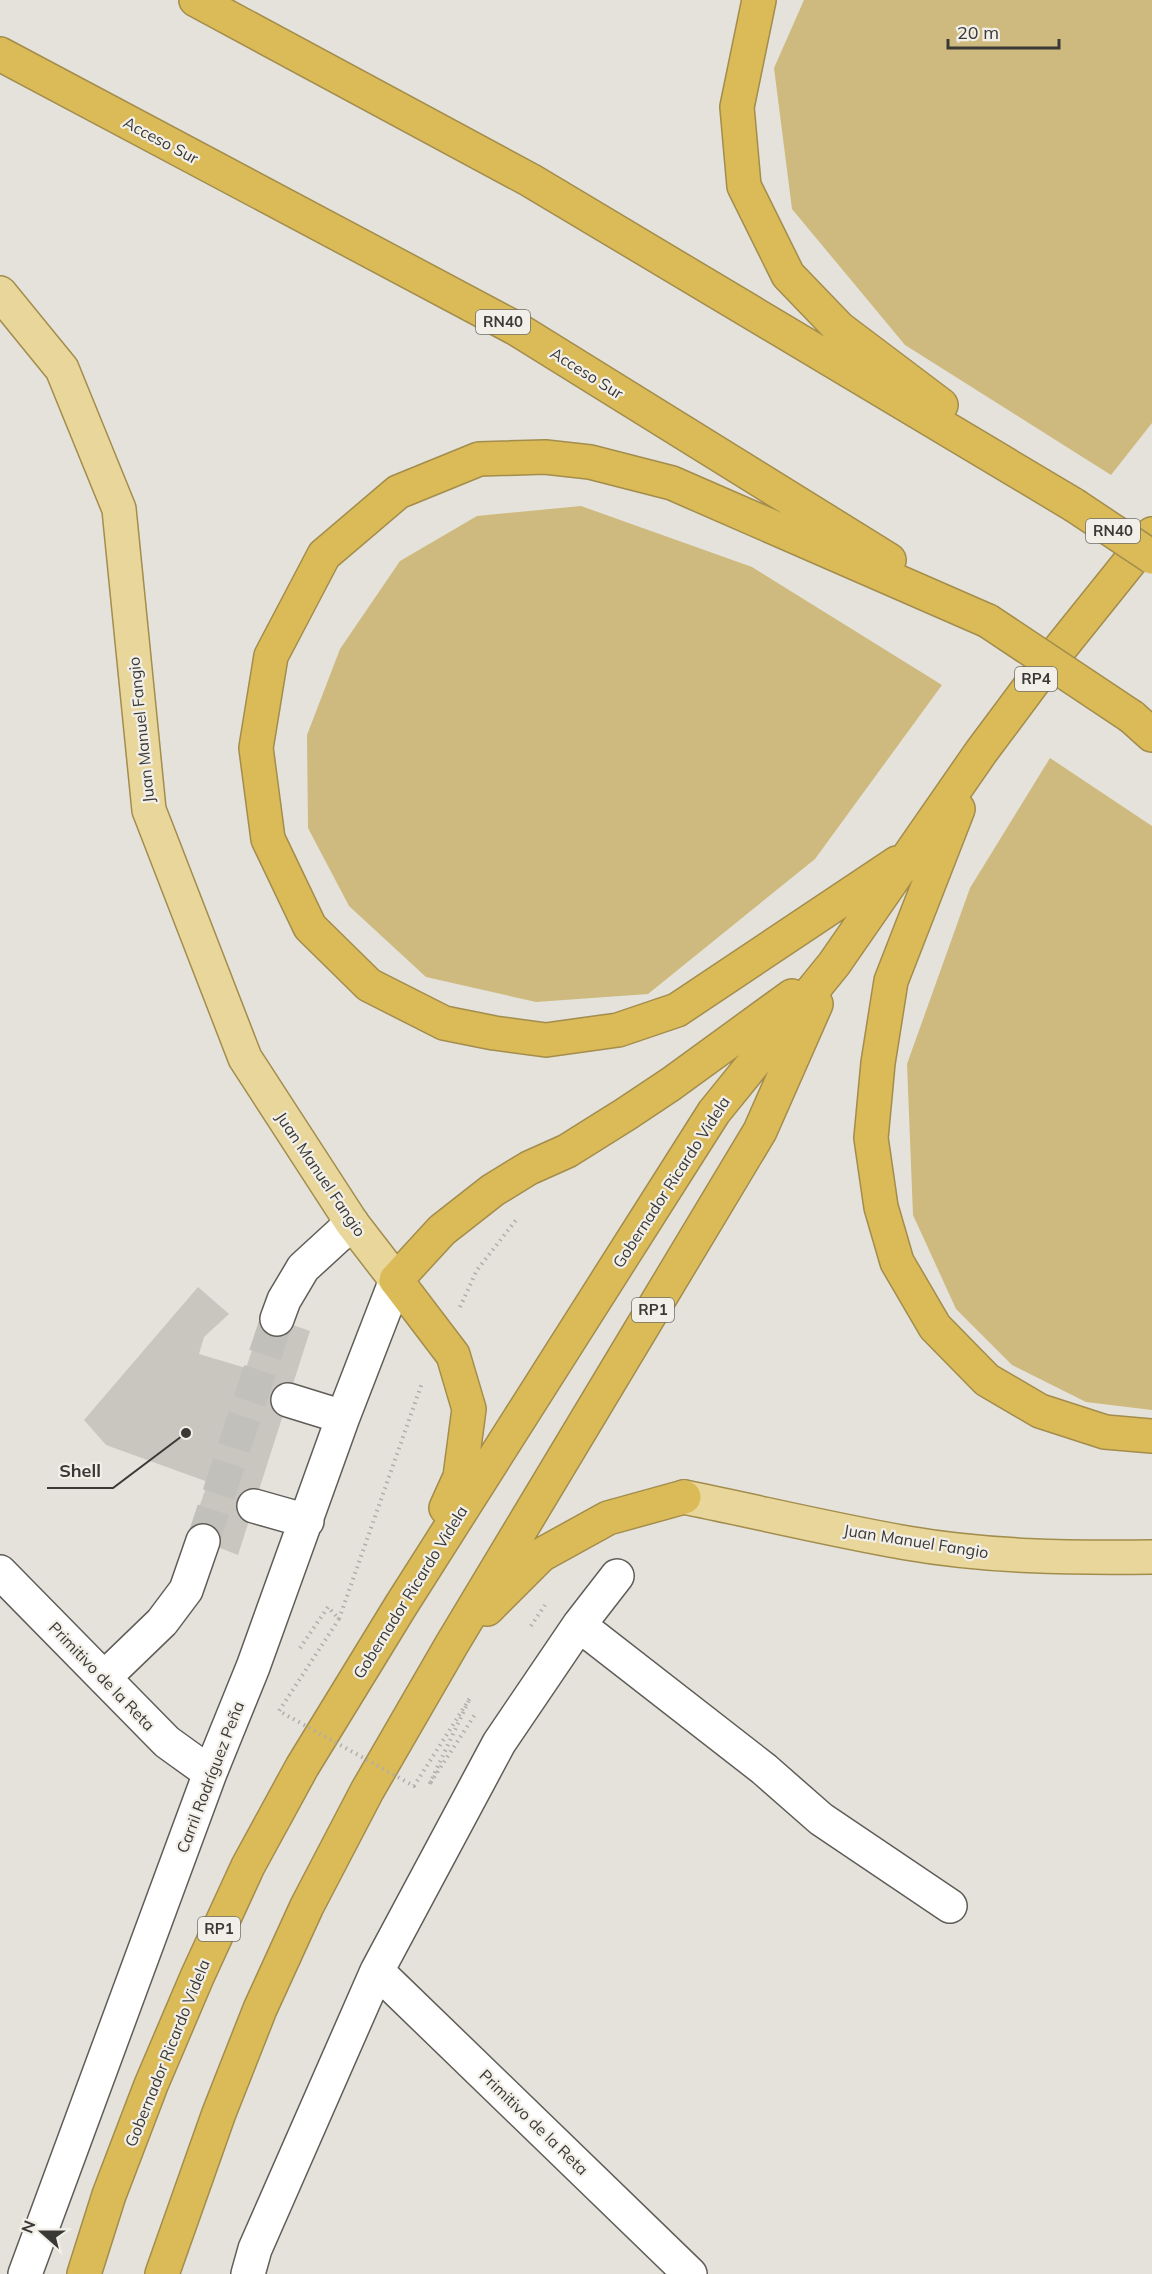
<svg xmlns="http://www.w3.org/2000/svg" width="1152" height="2274" font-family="Mulish,sans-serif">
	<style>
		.green { fill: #ceba7e }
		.building { fill: #c9c6c0 }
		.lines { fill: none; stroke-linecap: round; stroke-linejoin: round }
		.minor-tunnel { stroke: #c2c0ba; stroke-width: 33; stroke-dasharray: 33 16; stroke-linecap: butt }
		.minor-casing { stroke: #5f5d57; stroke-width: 36 }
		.major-casing { stroke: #a38d4c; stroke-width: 36 }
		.highway-casing { stroke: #a38d4c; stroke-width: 36 }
		.path { stroke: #b0aea9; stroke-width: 4; stroke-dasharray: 1.5 4.5; stroke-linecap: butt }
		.minor { stroke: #fff; stroke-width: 33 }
		.major { stroke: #e9d69b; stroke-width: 33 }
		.highway { stroke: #dbba58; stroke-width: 33 }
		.highway-bridge-casing { stroke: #a38d4c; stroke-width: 36; stroke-linecap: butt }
		.path-bridge { stroke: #b0aea9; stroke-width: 4; stroke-dasharray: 1.5 4.5; stroke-linecap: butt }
		.highway-bridge { stroke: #dbba58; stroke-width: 33 }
		.labels { text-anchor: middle; stroke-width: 4.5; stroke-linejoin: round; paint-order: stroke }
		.shield { fill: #f2efe8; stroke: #71706b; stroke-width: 1.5 }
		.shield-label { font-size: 15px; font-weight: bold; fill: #3a3936 }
		.street-label { font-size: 16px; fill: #3a3936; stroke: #f2efe8 }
		.leader { fill: none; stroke: #3a3936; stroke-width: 2 }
		.callout-dot { fill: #3a3936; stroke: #f2efe8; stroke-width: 2 }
		.callout-label { font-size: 18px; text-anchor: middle; font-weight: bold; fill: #3a3936; stroke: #f2efe8; stroke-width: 4.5; stroke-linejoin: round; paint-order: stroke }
	</style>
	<rect width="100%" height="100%" fill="#e4e2db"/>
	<path class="green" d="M804 0H1152V423L1111 475 905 345 792 209 774 68Z
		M581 506 752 567 942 685 815 859 648 994 536 1002 426 977 349 906 308 828 307 735 340 649 400 561 477 516Z
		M1050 758 1152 826V1410L1086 1402 1012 1365 956 1309 913 1215 907 1064 970 888Z"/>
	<path class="building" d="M198 1287 229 1314 204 1337 199 1354 246 1368 264 1315 310 1331 238 1555 189 1536 208 1482 106 1445 84 1420Z"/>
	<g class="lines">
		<path class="minor-tunnel" d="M203 1541 277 1319"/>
		<defs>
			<path id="minor" d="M277 1319 284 1300 303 1268 352 1223
				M288 1400 343 1417
				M254 1506 307 1521
				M0 1572 167 1742 210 1773
				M579 1625 764 1769 821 1819 950 1906
				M104 1678 162 1622 186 1590 203 1541
				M377 1971 690 2274
				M25 2274 210 1773 253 1667 343 1417 396 1280
				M248 2274 255 2249 377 1971 499 1743 579 1625 617 1576"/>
			<path id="major" d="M0 293 62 369 119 509 149 810 245 1058 352 1223 396 1280
				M684 1497C758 1512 832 1530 907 1543 988 1557 1070 1558 1152 1557"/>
			<path id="highway" d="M196 0 530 180 1074 505
				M759 0 737 107 744 186 788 275 839 328 941 405
				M0 54 515 328 889 560
				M1132 717 1152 735
				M958 809 891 981 878 1063 871 1138 881 1207 897 1262 935 1327 987 1380 1040 1411 1105 1432 1152 1436
				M897 863 677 1010 618 1030 546 1040 494 1033 444 1023 369 985 310 927 268 839 256 748 271 656 324 555 398 492 479 459 545 457 590 462 672 483 988 621
				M446 1508 460 1477 469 1409 453 1355 396 1280 442 1230 493 1190 529 1168 567 1151 626 1114 671 1084 792 996
				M487 1609 541 1555 608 1518 684 1497
				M84 2274 109 2195 151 2085 197 1977 248 1866 302 1767 400 1607 714 1112 834 964 981 752 1034 681 1152 534
				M162 2274 219 2113 260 2009 307 1906 367 1791 452 1644 760 1131 816 1004"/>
		</defs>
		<use href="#minor" class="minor-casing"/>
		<use href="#major" class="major-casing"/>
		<use href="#highway" class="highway-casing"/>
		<path class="path" d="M460 1307 477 1270 516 1220
			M531 1626 545 1605
			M300 1648 328 1607 339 1619 422 1383"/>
		<use href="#minor" class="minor"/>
		<use href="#major" class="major"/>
		<use href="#highway" class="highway"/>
		<defs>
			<path id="highway-bridge" d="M1074 505 1152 557
				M988 621 1132 717"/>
		</defs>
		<use href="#highway-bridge" class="highway-bridge-casing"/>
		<path class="path-bridge" d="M339 1619 279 1711 414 1786 470 1698 429 1785 476 1713"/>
		<use href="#highway-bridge" class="highway-bridge"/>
	</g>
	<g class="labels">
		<g class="shield">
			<rect x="476" y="310" width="54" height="24" rx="4.5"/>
			<rect x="1086" y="519" width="54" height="24" rx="4.5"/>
			<rect x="1015" y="667" width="42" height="24" rx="4.5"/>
			<rect x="632" y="1298" width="42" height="24" rx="4.5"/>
			<rect x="198" y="1917" width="42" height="24" rx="4.5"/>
		</g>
		<g class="shield-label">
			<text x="503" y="327">RN40</text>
			<text x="1113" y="536">RN40</text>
			<text x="1036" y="684">RP4</text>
			<text x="653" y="1315">RP1</text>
			<text x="219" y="1934">RP1</text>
		</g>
		<g class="street-label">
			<text transform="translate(161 140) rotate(28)" y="6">Acceso Sur</text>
			<text transform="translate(587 373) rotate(32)" y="6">Acceso Sur</text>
			<text transform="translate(141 730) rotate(-96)" y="6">Juan Manuel Fangio</text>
			<text transform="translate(321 1174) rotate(56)" y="6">Juan Manuel Fangio</text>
			<text transform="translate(671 1182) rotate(-57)" y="6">Gobernador Ricardo Videla</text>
			<text transform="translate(916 1541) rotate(9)" y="6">Juan Manuel Fangio</text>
			<text transform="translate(410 1592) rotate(-58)" y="6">Gobernador Ricardo Videla</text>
			<text transform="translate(102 1676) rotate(46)" y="6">Primitivo de la Reta</text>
			<text transform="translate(210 1777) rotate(-69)" y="6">Carril Rodríguez Peña</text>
			<text transform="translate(167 2053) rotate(-68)" y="6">Gobernador Ricardo Videla</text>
			<text transform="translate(534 2122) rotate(44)" y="6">Primitivo de la Reta</text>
		</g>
	</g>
	<path class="leader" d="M186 1433L113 1488H47"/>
	<circle class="callout-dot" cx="186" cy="1433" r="6"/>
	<g class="callout-label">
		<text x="80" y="1477">Shell</text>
	</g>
	<g transform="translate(42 2232) rotate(291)" stroke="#f2efe8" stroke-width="4.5" paint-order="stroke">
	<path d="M0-4.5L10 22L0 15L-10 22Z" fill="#3a3936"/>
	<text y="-9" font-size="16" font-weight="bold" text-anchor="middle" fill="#3a3936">N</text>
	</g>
	<path d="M948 39v9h111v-9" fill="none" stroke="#3a3936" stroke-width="3"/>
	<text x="957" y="39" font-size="18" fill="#3a3936" stroke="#f2efe8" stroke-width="4.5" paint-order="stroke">20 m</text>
</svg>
